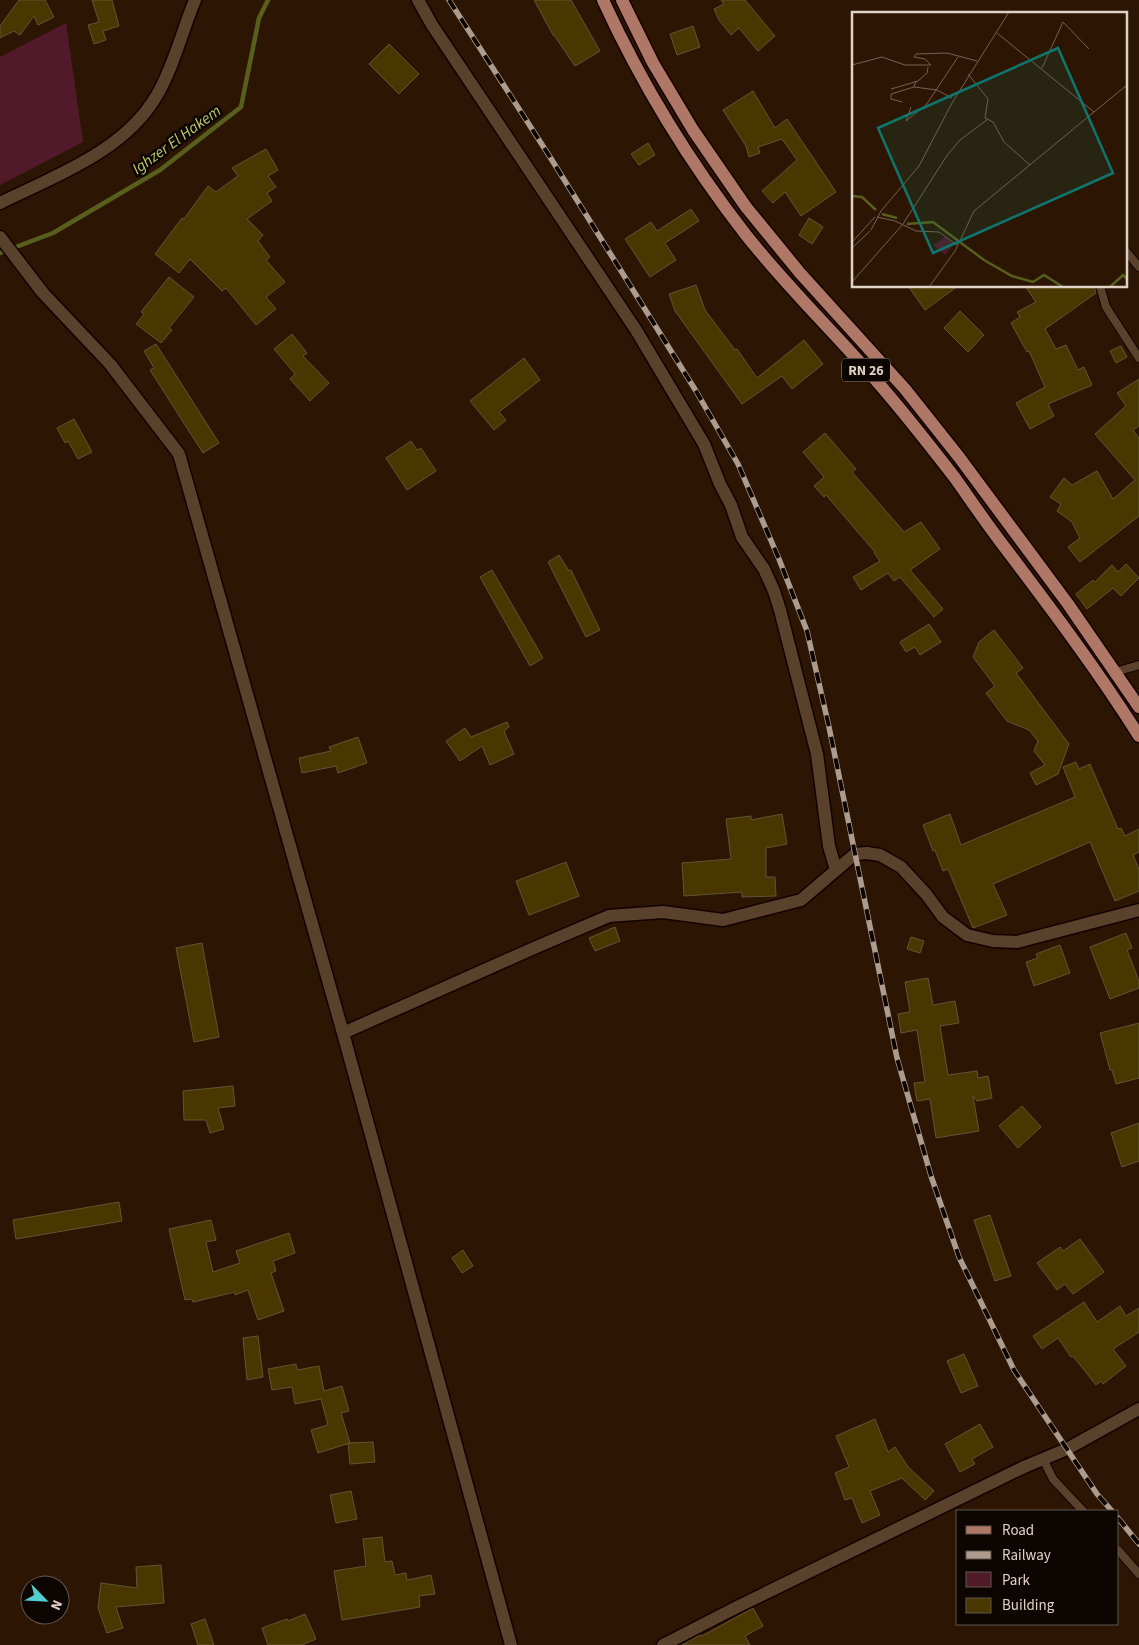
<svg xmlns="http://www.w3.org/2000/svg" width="1139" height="1645" font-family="'Source Sans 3',sans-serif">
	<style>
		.green { fill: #511a2a }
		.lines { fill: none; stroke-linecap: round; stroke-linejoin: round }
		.stream { stroke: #585e1b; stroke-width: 4.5 }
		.building { fill: #4a3700; stroke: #615437 }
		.service-casing { stroke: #130200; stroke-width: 10 }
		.minor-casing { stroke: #130200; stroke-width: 15 }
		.primary-casing { stroke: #130200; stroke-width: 15 }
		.service { stroke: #5a412c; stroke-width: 8 }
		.minor { stroke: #5a412c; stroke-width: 12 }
		.primary { stroke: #af7765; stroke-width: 12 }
		.rail-casing { stroke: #ad9c8e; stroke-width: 5.5 }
		.rail { stroke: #0d0501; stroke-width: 4; stroke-dasharray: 11; stroke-linecap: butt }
		.labels { text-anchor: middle; stroke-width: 5; stroke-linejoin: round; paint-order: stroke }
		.shield { fill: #0d0501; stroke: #a1948a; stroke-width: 1 }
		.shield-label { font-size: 14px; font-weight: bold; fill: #e0d1c5 }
		.water-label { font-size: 16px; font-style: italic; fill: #bcc86a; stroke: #0d0501 }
		.inset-river { fill: none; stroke: #585e1b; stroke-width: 2.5 }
		.inset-road { fill: none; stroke: #746151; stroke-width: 1 }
		.view { fill: #0f766e; fill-opacity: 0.15; stroke: #0f766e; stroke-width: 2.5 }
		.inset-edge { fill: none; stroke: #e0d1c5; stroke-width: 2.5 }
	</style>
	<rect width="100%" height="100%" fill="#2c1603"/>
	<path class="green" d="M66 23 83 142 0 185V57Z"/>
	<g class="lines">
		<path class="stream" d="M0 253 53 233 160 170 241 107 259 18 268 0"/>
	</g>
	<path class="building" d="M19 0H45L54 17 38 25 34 16 20 35 14 31 0 38V26Z
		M92 0H112L119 26 103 31 106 40 94 44 88 25 99 22Z
		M534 0H571L600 51 575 66 554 35H553Z
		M721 0H745L775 36 758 51 739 28 731 35 719 20 714 9 724 4Z
		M693 26 700 47 677 55 670 34Z
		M389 44 419 74 399 94 369 64Z
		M753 91 775 128 787 119 836 192 801 216 785 192 773 203 762 191 797 160 782 139 758 147 760 153 749 157 746 146 723 110Z
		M648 143 655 155 639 165 631 154Z
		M266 149 278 170 268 176 276 187 267 193 272 201 247 219 263 235 258 241 270 257 266 260 285 282 266 297 276 309 256 325 226 288 222 291 190 259 179 273 155 254 182 218 184 219 208 186 216 192 238 176 232 168Z
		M691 209 699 221 665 243 676 260 650 277 625 239 651 222 657 231Z
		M809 218 823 227 812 244 799 235Z
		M169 277 194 297 169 328 172 330 161 343 136 324 144 314 141 312Z
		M696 285 705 310 735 350 737 349 757 378 804 340 823 364 792 389 782 376 742 404 675 311 669 294Z
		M908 286H958L925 310Z
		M1025 286H1094L1096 293 1045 329 1056 349 1066 345 1078 370 1084 367 1092 385 1048 404 1054 416 1030 429 1016 403 1045 387 1029 351 1027 352 1011 323 1020 317 1017 312 1036 302Z
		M960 311 984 335 968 352 944 328Z
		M292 334 307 353 303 356 329 383 310 401 290 379 295 374 274 349Z
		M156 344 219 443 203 453 150 370 154 368 144 351Z
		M1121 346 1127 357 1116 363 1110 351Z
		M524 358 540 380 499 412 506 420 494 430 470 401Z
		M1139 379V426L1133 430 1139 438V516L1080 562 1068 547 1080 538 1072 522 1057 511 1061 504 1050 497 1064 478 1072 485 1097 471 1113 499 1135 480 1095 434 1126 406 1117 393Z
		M74 419 92 452 78 459 68 441 65 443 57 428Z
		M825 433 856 469 852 472 904 532 921 522 940 549 910 570 943 609 934 617 900 577 894 581 888 573 861 590 853 577 880 561 874 553 875 552 826 495 824 497 814 486 824 477 803 452Z
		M411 441 417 450 421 448 436 471 407 490 386 458Z
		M559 555 569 571 571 570 600 630 586 637 548 562Z
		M1126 564 1139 578 1121 596 1113 588 1087 609 1076 594 1093 580 1095 582 1112 565 1118 572Z
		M492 570 543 658 530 666 480 577Z
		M929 624 941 642 920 655 915 647 906 652 900 642Z
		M994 630 1023 668 1016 673 1069 744 1058 774 1036 785 1030 773 1045 765 1034 751 1038 741 1029 730 1007 721 986 693 995 686 973 657 979 642Z
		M507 722 509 727 504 731 514 754 490 765 482 746 460 761 446 741 465 728 471 737Z
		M358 737 367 763 338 773 336 766 302 773 299 758 331 751 329 747Z
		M1076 762 1079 769 1090 764 1118 829 1121 828 1125 836 1139 829V852L1133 855 1139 869V891L1115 901 1090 842 993 884 1007 915 973 928 948 869 943 871 935 850 933 851 923 825 950 814 961 845 1075 797 1063 767Z
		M782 814 787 844 766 848V877H775L776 896 742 897V892L684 896 682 863 731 859 726 819 751 816V820Z
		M566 862 579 896 529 915 516 881Z
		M615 927 620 941 595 951 589 938Z
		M1126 933 1132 948 1127 950 1139 981V988L1110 999 1090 947Z
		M911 937 924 941 920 953 907 949Z
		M202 943 219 1037 194 1042 176 948Z
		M1060 945 1070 973 1034 986 1026 962 1038 958 1036 954Z
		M928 978 933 1005 955 1001 959 1023 940 1026 948 1075 977 1071 978 1078 988 1076 992 1098 977 1101 973 1096 979 1131 936 1138 930 1099 917 1101 914 1083 925 1082 917 1030 901 1033 898 1014 910 1012 905 982Z
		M1139 1023V1078L1116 1084 1112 1070H1110L1100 1033Z
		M233 1086 235 1106 218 1108 224 1129 210 1133 206 1120H184L183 1091Z
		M1022 1106 1041 1127 1018 1148 999 1126Z
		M1139 1123V1161L1122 1167 1111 1133Z
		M119 1202 122 1221 16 1239 13 1220Z
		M990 1215 1011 1276 995 1281 974 1220Z
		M211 1220 216 1240 206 1242 213 1272 240 1263 236 1251 289 1233 295 1253 273 1261 276 1271 271 1273 284 1311 258 1320 248 1290 235 1295V1292L193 1302 192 1299 185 1300 169 1229Z
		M1080 1239 1104 1272 1073 1294 1065 1284 1057 1290 1037 1263 1060 1247 1063 1251Z
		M463 1250 473 1266 462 1273 452 1258Z
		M1084 1302 1097 1322 1120 1306 1126 1316 1139 1308V1332L1113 1349 1126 1366 1103 1384 1101 1381 1096 1385 1073 1356 1071 1357 1058 1338 1042 1349 1033 1336Z
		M258 1336 263 1377 247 1380 243 1338Z
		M964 1354 978 1386 961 1393 947 1361Z
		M296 1364 297 1370 319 1366 324 1391 342 1386 349 1411 341 1413 350 1443 318 1453 311 1430 328 1425 321 1399 295 1404 292 1387 272 1390 268 1369Z
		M875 1419 888 1452 895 1447 908 1467 934 1491 925 1500 902 1478 870 1491 880 1515 862 1523 852 1498 845 1500 835 1473 849 1467 836 1436Z
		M980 1424 993 1447 972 1459 975 1464 960 1472 945 1444Z
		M373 1442 375 1462 350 1464 348 1443Z
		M351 1491 357 1519 336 1523 330 1495Z
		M382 1537 385 1562 392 1561 395 1575 406 1573 407 1580 431 1575 435 1594 419 1596 420 1607 342 1620 334 1571 366 1566 363 1539Z
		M161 1565 164 1603 116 1607 123 1628 107 1633 98 1608 101 1583 137 1588 136 1567Z
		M753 1608 763 1626 745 1636 750 1645H682L700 1635 702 1636Z
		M305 1614 316 1639 302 1645H268L262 1628 287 1619 288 1621Z
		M205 1619 214 1645H198L191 1624Z"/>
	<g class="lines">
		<defs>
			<path id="service" d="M1125 250 1139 267
				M1100 286 1106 307 1139 358
				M1115 672 1139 665
				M1043 1459 1053 1479 1083 1511
				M1118 1550 1139 1574"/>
			<path id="minor" d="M418 0 432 25 636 330 704 444 720 484 731 505 742 537 764 569 774 591 780 610 817 754 829 846 836 870
				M0 203C55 176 125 151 157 95 174 66 182 31 195 0
				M0 237 43 293 110 364 179 454 343 1033 511 1645
				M343 1033 534 948 609 916 663 912 723 920 801 900 855 854 867 853 880 855 901 867 926 894 943 917 967 935 993 941 1017 942 1139 910
				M663 1645 739 1606 1024 1467 1067 1449 1139 1409"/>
			<path id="primary" d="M603 0C641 83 690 163 746 235 788 288 836 334 880 385 906 415 931 447 955 478 972 502 988 526 1006 549 1052 610 1098 671 1139 736
				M622 0 653 63 693 130 746 207 800 273 905 389 959 457 1068 604 1139 707"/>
		</defs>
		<use href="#service" class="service-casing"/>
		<use href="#minor" class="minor-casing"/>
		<use href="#primary" class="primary-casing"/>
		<use href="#service" class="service"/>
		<use href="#minor" class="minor"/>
		<use href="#primary" class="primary"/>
		<defs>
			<path id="rail" d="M449 0 550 157 696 391 738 464 779 559 807 631 829 727 897 1058 931 1176 959 1257 1014 1370 1097 1494 1112 1511
				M1118 1518 1139 1544"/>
		</defs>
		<use href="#rail" class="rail-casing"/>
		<use href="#rail" class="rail"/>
	</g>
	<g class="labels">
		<rect class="shield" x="842" y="358.5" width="48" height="23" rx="4"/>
		<g class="shield-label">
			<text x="866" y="375">RN 26</text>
		</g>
		<g class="water-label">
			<text transform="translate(176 139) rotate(-36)" y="6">Ighzer El Hakem</text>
		</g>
	</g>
	<g transform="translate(852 12)">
		<rect width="275" height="275" fill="#2c1603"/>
		<path d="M93 225 102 232 93 243 81 233Z" fill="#511a2a"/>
		<path class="inset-river" d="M0 184 10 185 24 198M30 202 45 206M55 212 81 210 132 248 160 264 181 270 192 263 211 275M258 275 271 263 275 267"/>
		<path class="inset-road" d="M145 21 242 100 275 73M0 53 30 45 53 53H79L73 47 62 45 64 42 95 41 125 49M190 56 211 10 237 37M116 62 136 87 133 106 141 110 152 130 178 153M64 69 62 75 85 78 100 86M39 77 66 69 75 61 76 55M50 90 39 87V82L62 75M59 95 54 109 74 93 106 45M25 205 43 209 64 219 87 220 105 233M19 218 29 199 67 154 100 91 157 0M0 230 23 205M0 236 18 219M0 270 51 212 96 142 108 128 136 107M77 275 103 239 122 199 242 100"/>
		<path class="view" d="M206 36 261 161 81 241 26 116Z"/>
		<rect width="275" height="275" class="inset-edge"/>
	</g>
	<rect x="956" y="1510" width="162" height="115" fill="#0d0501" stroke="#61574f"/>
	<rect x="966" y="1526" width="25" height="8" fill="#af7765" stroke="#61574f"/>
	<text x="1002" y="1535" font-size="15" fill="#e0d1c5">Road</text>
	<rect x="966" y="1551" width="25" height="8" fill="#ad9c8e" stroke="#61574f"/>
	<text x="1002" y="1560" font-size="15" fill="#e0d1c5">Railway</text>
	<rect x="966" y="1572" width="25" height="15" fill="#511a2a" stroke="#61574f"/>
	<text x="1002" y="1585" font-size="15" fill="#e0d1c5">Park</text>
	<rect x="966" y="1598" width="25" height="15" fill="#4a3700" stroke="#61574f"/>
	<text x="1002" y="1610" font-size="15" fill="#e0d1c5">Building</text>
	<g transform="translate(45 1600) rotate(114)"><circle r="24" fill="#0d0501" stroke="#61574f"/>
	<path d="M0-4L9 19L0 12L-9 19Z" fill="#52cdd0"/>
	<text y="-8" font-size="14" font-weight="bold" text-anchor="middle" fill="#e0d1c5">N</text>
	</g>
</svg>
